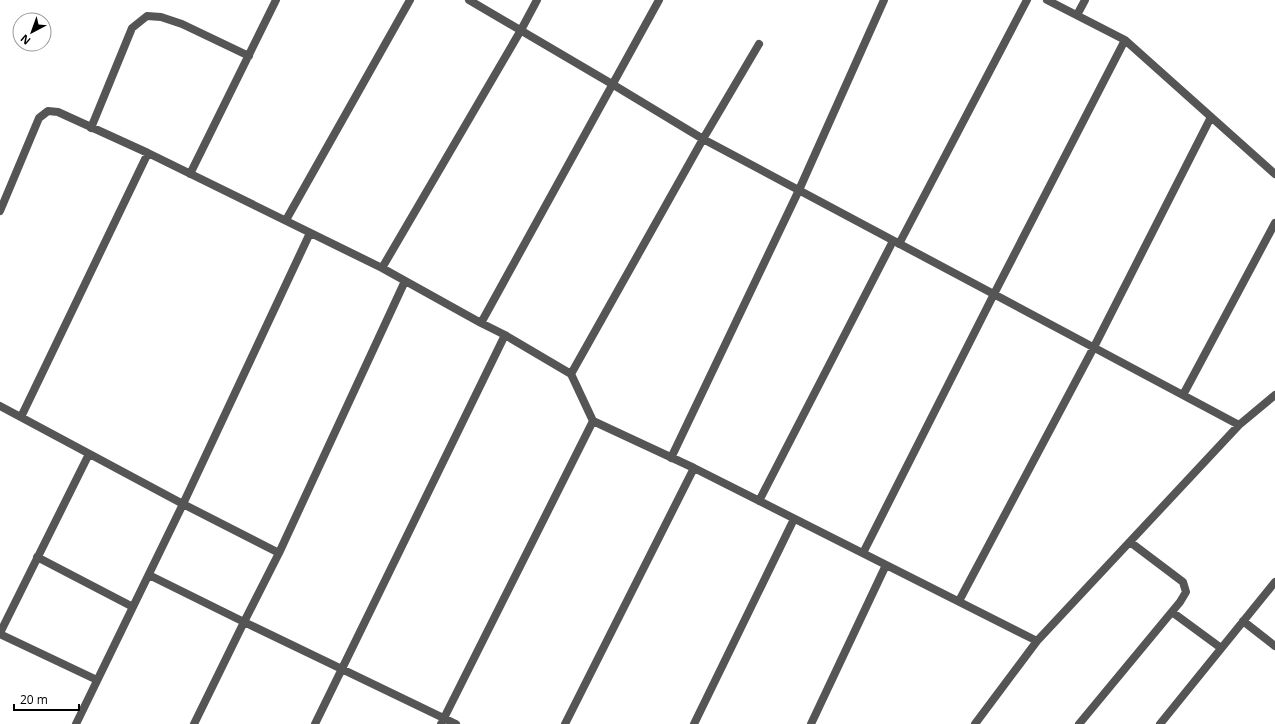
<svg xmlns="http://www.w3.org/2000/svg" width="1275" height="724" font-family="'Open Sans',sans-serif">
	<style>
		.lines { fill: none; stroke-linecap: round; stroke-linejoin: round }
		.minor { stroke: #555; stroke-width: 8 }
	</style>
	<rect width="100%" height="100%" fill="#fff"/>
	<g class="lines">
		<path class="minor" d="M469 0 612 84 703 139 1239 425
			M1047 0 1125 40 1275 174
			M1077 15 1085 0
			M759 44 703 139 571 374 593 421 694 468 1037 641
			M91 128 132 28 147 16 161 17 182 24 249 56
			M190 174 276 0
			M0 211 39 118 48 111 58 112 148 153 382 268 481 323 505 335 571 374
			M286 220 410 0
			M899 244 1027 0
			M382 268 521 30 537 0
			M481 323 659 0
			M1183 395 1275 223
			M0 406 183 504 279 553
			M21 417 148 153
			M671 458 799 190 884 0
			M759 501 893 241
			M863 553 994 294 1125 40
			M37 557 133 607
			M149 575 244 622 456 724
			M959 601 1094 347 1211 117
			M1172 612 1221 648
			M1243 621 1275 646
			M0 633 89 454
			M0 634 97 680
			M76 724 183 504 310 233
			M194 724 244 622 279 553 405 281
			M315 724 505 335
			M441 724 593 421
			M565 724 694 468
			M694 724 794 519
			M811 724 886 565
			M975 724 1037 641 1239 425 1275 395
			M1079 724 1180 602 1186 592 1183 582 1130 542
			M1160 724 1275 582"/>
	</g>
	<g transform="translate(32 32) rotate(221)"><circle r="19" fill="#ffffff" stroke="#999999"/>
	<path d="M0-3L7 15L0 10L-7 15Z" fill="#000000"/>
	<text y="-6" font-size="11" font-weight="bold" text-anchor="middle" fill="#000000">N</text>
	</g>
	<path d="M14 704v6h65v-6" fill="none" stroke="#000000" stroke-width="2"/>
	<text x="20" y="704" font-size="12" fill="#000000" stroke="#ffffff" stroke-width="3" paint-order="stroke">20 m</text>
</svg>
